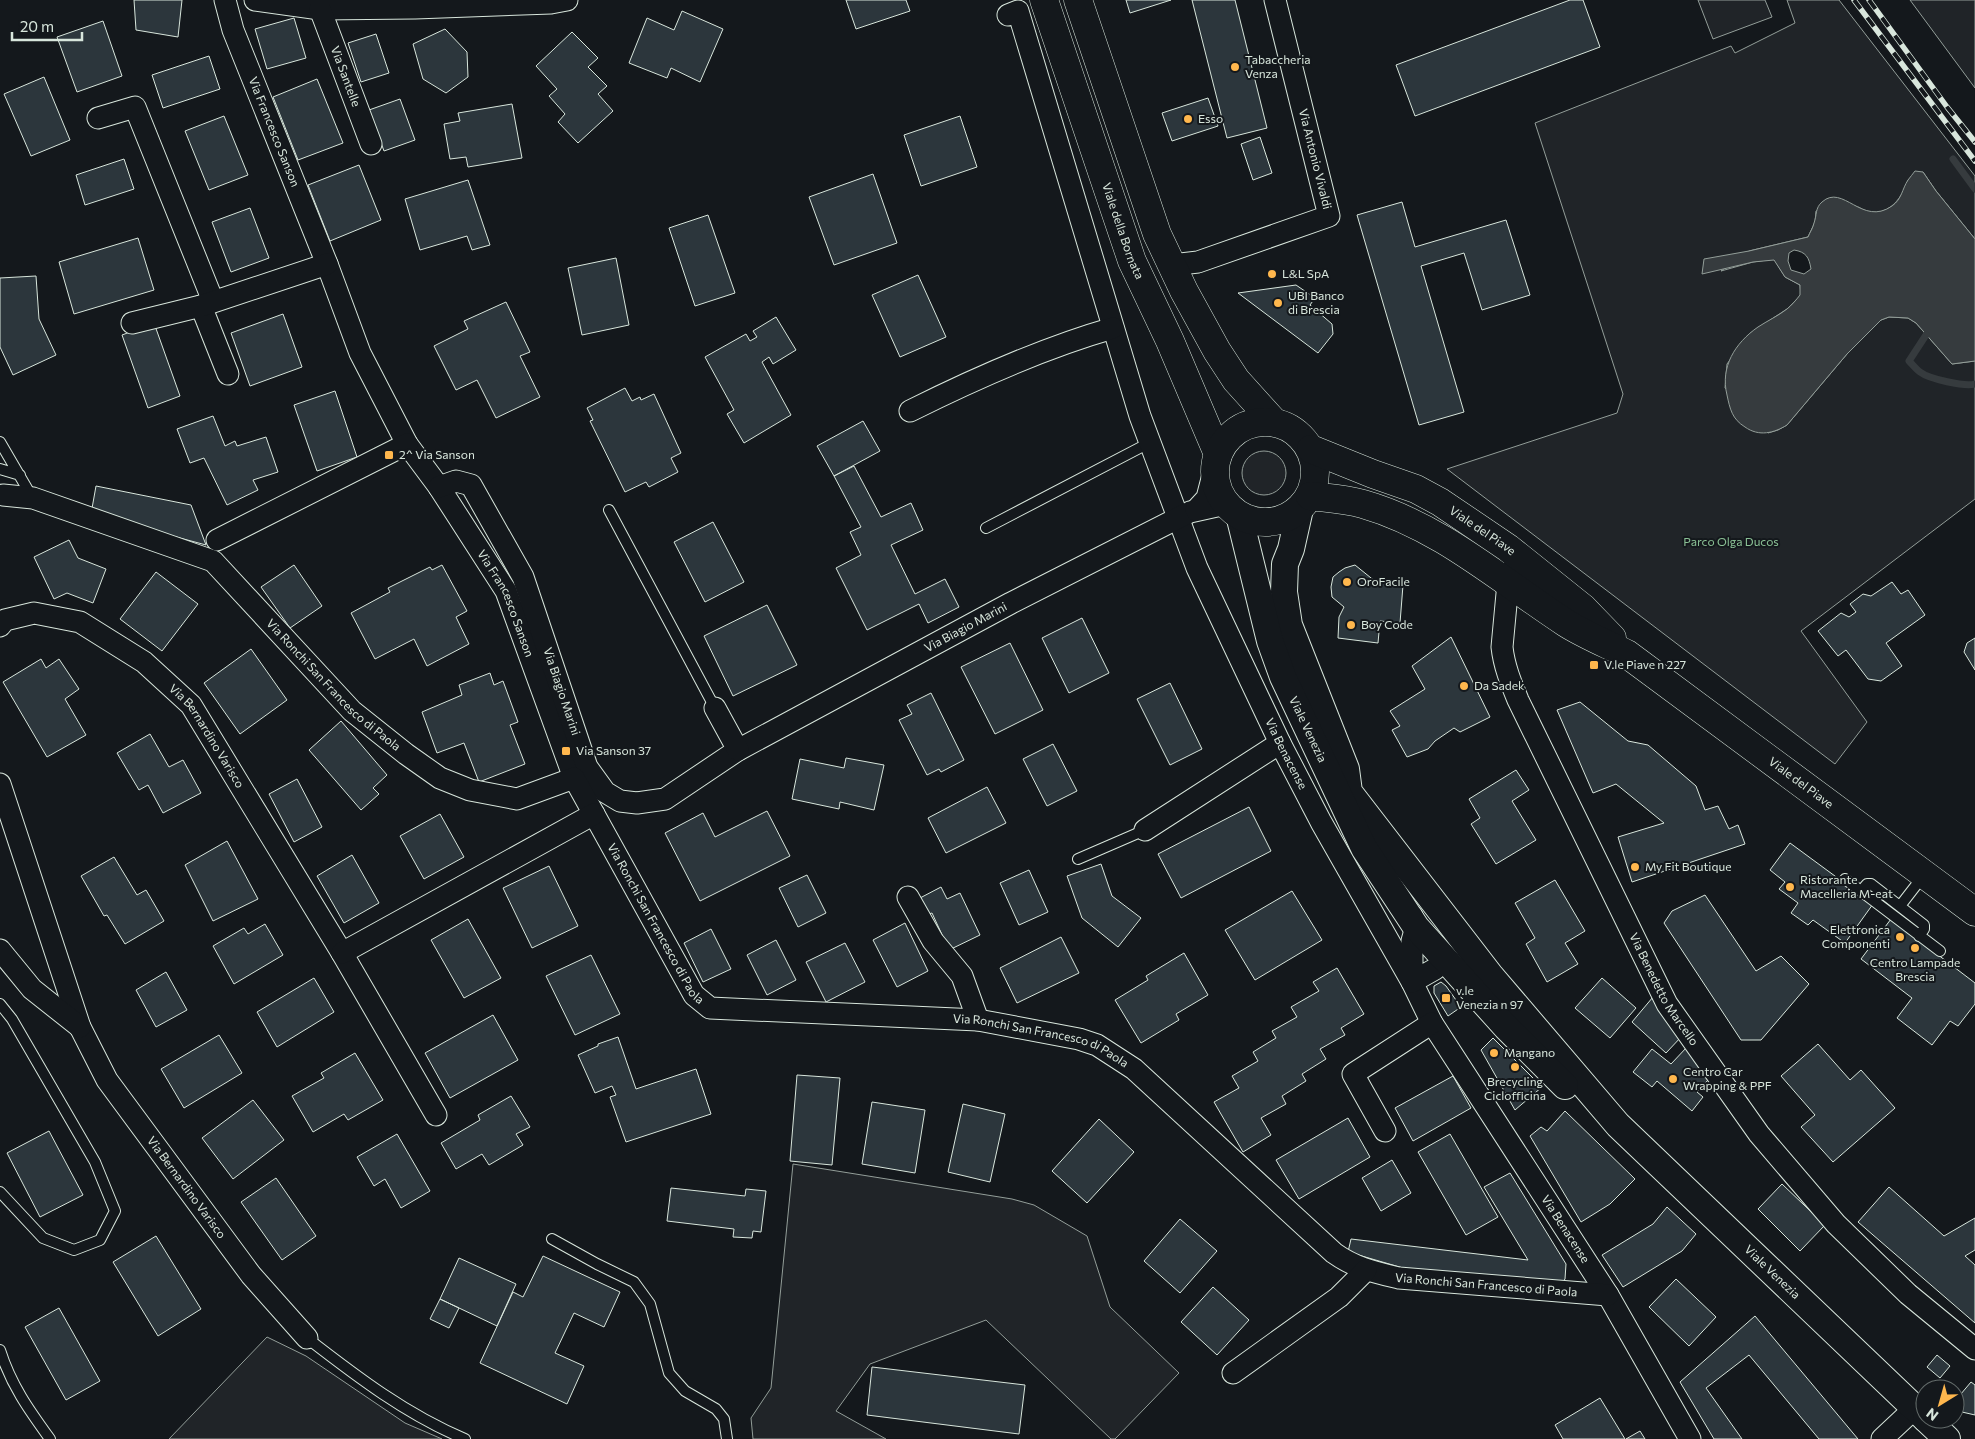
<svg xmlns="http://www.w3.org/2000/svg" width="1975" height="1439" font-family="Commissioner,sans-serif">
	<style>
		.green { fill: #202428; stroke: #939e99 }
		.water { fill: #363b3e; stroke: #939e99; fill-rule: evenodd }
		.lines { fill: none; stroke-linecap: round; stroke-linejoin: round }
		.stream { stroke: #363b3e; stroke-width: 7 }
		.building { fill: #2c363c; stroke: #d8e6dc }
		.service-casing { stroke: #d8e6dc; stroke-width: 12 }
		.minor-casing { stroke: #d8e6dc; stroke-width: 23 }
		.tertiary-casing { stroke: #d8e6dc; stroke-width: 28 }
		.secondary-casing { stroke: #d8e6dc; stroke-width: 29 }
		.service { stroke: #14181c; stroke-width: 10 }
		.minor { stroke: #14181c; stroke-width: 21 }
		.tertiary { stroke: #14181c; stroke-width: 26 }
		.secondary { stroke: #14181c; stroke-width: 28 }
		.rail-casing { stroke: #d8e6dc; stroke-width: 5.5 }
		.rail { stroke: #14181c; stroke-width: 4; stroke-dasharray: 11; stroke-linecap: butt }
		.poi-dot { fill: #ffb74d; stroke: #14181c; stroke-width: 2 }
		.labels { text-anchor: middle; stroke-width: 4; stroke-linejoin: round; paint-order: stroke }
		.poi-label { font-size: 12px; fill: #d8e6dc; stroke: #14181c; text-anchor: start }
		.street-label { font-size: 12px; fill: #d8e6dc; stroke: #14181c }
		.park-label { font-size: 12px; fill: #8ac095; stroke: #14181c }
	</style>
	<rect width="100%" height="100%" fill="#14181c"/>
	<path class="green" d="M1698 0H1765L1772 17 1713 39Z
		M1787 0H1839L1975 176V239L1936 191 1923 172 1908 180C1902 198 1890 215 1869 212 1864 211 1860 207 1855 206 1843 205 1828 209 1816 211L1815 222 1808 237 1749 251 1721 271 1753 262 1774 259 1785 277 1800 285 1801 295 1787 309 1749 334 1727 364 1725 388 1768 433 1778 430 1787 425 1847 354 1881 320 1889 317 1908 318 1916 323 1952 364 1975 361V499L1801 631 1867 722 1835 764 1447 469 1617 413 1623 394 1535 123 1731 46 1735 53 1795 23Z
		M1910 0H1975V88Z
		M1242 473a22 22 0 1 1 44 0a22 22 0 1 1-44 0Z
		M793 1164 1012 1199 1034 1205 1087 1236 1110 1307 1179 1373 1115 1439H1111L986 1320 870 1364 836 1411 886 1439H753L751 1418 771 1388Z
		M267 1337 306 1356 405 1423 442 1439H169Z"/>
	<path class="water" d="M1915 171 1923 172 1936 191 1975 239V361L1952 364 1916 323 1908 318 1889 317 1881 320 1847 354 1787 425C1774 433 1759 437 1745 427 1732 419 1730 409 1727 395 1720 367 1735 343 1758 327 1767 321 1778 316 1787 309 1792 305 1796 300 1800 295V285L1785 277 1774 260 1753 262 1702 274 1704 259 1749 251 1808 237C1810 232 1813 228 1814 223 1817 215 1815 208 1822 202 1843 183 1862 227 1892 206 1902 199 1902 189 1908 180 1910 177 1913 174 1915 171ZM1794 250C1806 252 1809 257 1811 269L1804 274 1791 270 1788 261 1789 253Z"/>
	<g class="lines">
		<path class="stream" d="M1953 159 1975 189
			M1926 335 1909 361C1913 365 1916 369 1920 372 1929 379 1965 387 1975 384"/>
	</g>
	<path class="building" d="M134 0H182L178 37 136 30Z
		M846 0H906L910 11 856 29Z
		M1126 0H1171L1130 13Z
		M1192 0H1235L1267 128 1227 138Z
		M1570 0H1583L1600 47 1415 116 1396 65Z
		M682 11 723 29 700 82 671 68 667 78 629 63 647 18 674 30Z
		M294 18 306 58 267 69 255 29Z
		M103 21 122 76 77 92 57 37Z
		M445 29 467 52 468 77 446 93 423 79 413 44Z
		M572 32 598 58 588 67 607 86 598 94 613 111 578 143 558 122 565 114 549 96 557 89 536 66Z
		M376 34 389 73 361 82 348 43Z
		M209 56 220 89 163 108 152 75Z
		M44 77 70 140 31 156 4 94Z
		M317 79 343 143 298 160 273 97Z
		M1208 98 1218 126 1172 141 1162 113Z
		M400 99 415 140 384 151 369 110Z
		M512 104 522 158 468 167 466 157 450 159 444 124 460 121 458 113Z
		M224 116 248 175 209 190 185 131Z
		M960 116 977 167 921 186 904 135Z
		M1260 137 1272 173 1253 180 1241 144Z
		M124 159 134 189 85 205 76 175Z
		M359 165 381 220 330 241 308 185Z
		M873 174 897 243 834 265 809 197Z
		M468 180 490 245 472 250 467 236 420 250 405 199Z
		M1402 202 1415 247 1506 220 1530 295 1482 310 1464 253 1421 266 1464 412 1419 425 1357 215Z
		M250 208 269 258 231 272 212 222Z
		M708 215 735 293 695 306 669 228Z
		M138 238 154 290 74 314 59 262Z
		M616 258 629 325 582 335 568 268Z
		M918 275 946 337 900 357 872 295Z
		M36 276 39 319 56 355 13 375 0 347V278Z
		M1296 285 1315 298 1310 305 1332 324 1333 334 1318 353 1238 293Z
		M506 302 530 352 520 356 540 397 496 418 477 380 456 390 434 346 468 329 464 321Z
		M283 314 302 367 250 386 231 333Z
		M776 317 796 350 773 364 769 357 762 362 791 415 744 443 727 414 734 410 705 357 746 334 750 341 757 337 753 331Z
		M154 323 180 396 148 408 122 335Z
		M625 388 632 401 640 397 641 400 654 394 681 453 671 458 678 472 649 487 646 482 625 492 590 421 593 420 587 408Z
		M335 391 357 457 317 471 294 405Z
		M213 416 225 446 235 441 237 446 266 437 278 472 253 480 258 490 227 505 204 458 190 463 177 429Z
		M863 421 880 451 834 476 817 446Z
		M854 466 881 517 911 503 923 530 891 545 915 594 945 579 959 607 928 623 919 604 867 630 836 568 861 555 850 532 861 527 834 476Z
		M96 486 191 505 206 545 91 514Z
		M713 522 744 582 705 602 674 542Z
		M69 540 78 558 106 569 93 603 67 593 54 599 34 557Z
		M294 565 322 606 290 628 261 587Z
		M442 565 467 611 456 617 469 644 427 666 414 639 375 659 351 613 390 592 388 588 430 567 432 570Z
		M1355 565 1376 582 1403 585 1400 623 1380 621 1378 643 1338 638 1339 617 1344 607 1332 597 1331 587 1333 577 1339 572 1345 568Z
		M156 572 198 604 162 651 120 619Z
		M1892 582 1901 594 1908 590 1925 615 1886 643 1902 666 1881 681 1868 679 1846 650 1838 656 1818 631 1841 613 1849 617 1856 612 1850 604 1863 594 1871 596Z
		M767 605 797 665 733 696 704 636Z
		M1082 618 1109 673 1069 693 1042 638Z
		M1451 637 1490 717 1460 732 1454 728 1435 741 1428 749 1407 757 1392 730 1400 726 1390 711 1425 689 1412 666Z
		M1975 638V670L1964 652 1967 643Z
		M1010 643 1043 710 995 734 961 667Z
		M251 649 287 700 240 734 204 683Z
		M41 659 46 668 59 659 79 689 65 699 86 735 47 757 3 682Z
		M490 673 494 685 503 681 518 722 510 725 525 764 479 782 464 743 437 753 422 712 462 695 459 685Z
		M1170 683 1202 749 1170 765 1137 699Z
		M931 693 964 760 941 772 939 769 927 775 899 720 912 714 907 705Z
		M1580 702 1628 741 1648 745 1696 786 1705 810 1718 806 1729 829 1738 825 1745 844 1632 882 1618 837 1664 823 1616 784 1593 793 1557 710Z
		M341 721 387 775 373 788 379 794 361 810 309 750Z
		M150 734 169 767 183 760 201 793 163 813 148 785 139 790 117 753Z
		M1053 744 1077 791 1047 806 1023 759Z
		M846 758 884 765 874 810 840 802 839 809 792 799 800 759 844 768Z
		M1516 770 1529 790 1512 801 1536 840 1496 864 1471 824 1480 818 1469 799Z
		M297 779 322 827 294 842 269 794Z
		M987 787 1006 823 946 853 928 818Z
		M1249 807 1271 851 1181 898 1158 854Z
		M767 811 790 856 700 901 665 833 703 813 715 837Z
		M440 814 464 857 424 879 400 836Z
		M227 841 258 899 213 921 185 865Z
		M1790 843 1873 904 1845 943 1813 920 1808 925 1791 913 1798 903 1779 889 1785 882 1770 870Z
		M352 855 379 903 344 923 317 876Z
		M114 857 137 895 146 890 164 921 125 944 107 915 104 916 81 876Z
		M1101 864 1112 896 1141 918 1118 947 1082 918 1067 876Z
		M549 866 578 926 532 948 503 888Z
		M1029 870 1048 912 1019 925 1000 883Z
		M807 875 826 913 798 927 779 888Z
		M1555 880 1585 931 1565 943 1578 964 1547 982 1526 944 1535 938 1515 903Z
		M941 887 947 899 960 893 980 935 949 950 932 913 929 914 920 898Z
		M1292 891 1322 940 1255 980 1225 930Z
		M1705 895 1756 971 1781 956 1809 984 1761 1040H1741L1664 923 1672 911Z
		M468 919 501 978 464 998 431 940Z
		M1891 919 1975 983V1004L1958 1026 1950 1021 1932 1045 1897 1018 1912 998 1861 959Z
		M905 923 928 971 897 987 873 940Z
		M265 924 283 955 234 984 213 946 244 928 248 934Z
		M711 929 731 969 703 982 684 943Z
		M1061 937 1079 973 1017 1003 1000 968Z
		M776 940 796 980 767 995 747 955Z
		M845 943 865 982 826 1002 806 962Z
		M1184 953 1208 995 1176 1014 1179 1020 1141 1043 1115 1000 1148 980 1146 976Z
		M591 955 620 1014 575 1035 546 976Z
		M1337 968 1364 1014 1341 1028 1345 1035 1320 1049 1326 1059 1302 1074 1306 1081 1282 1096 1286 1104 1261 1118 1271 1135 1243 1152 1214 1102 1239 1088 1232 1076 1258 1061 1253 1052 1276 1038 1272 1031 1297 1017 1291 1007 1319 991 1313 982Z
		M166 972 187 1010 156 1027 136 990Z
		M314 978 334 1012 277 1047 257 1012Z
		M1602 978 1636 1008 1610 1038 1575 1008Z
		M1441 982 1446 986 1461 1007 1448 1016 1434 993V986Z
		M1653 997 1682 1036 1666 1053 1632 1022Z
		M493 1015 518 1060 450 1098 425 1053Z
		M219 1035 242 1073 184 1108 161 1069Z
		M618 1037 636 1089 696 1069 711 1114 626 1142 610 1097 616 1095 612 1086 595 1093 578 1055 598 1046V1044Z
		M1493 1038 1542 1087 1515 1110 1481 1050Z
		M1818 1044 1850 1080 1861 1070 1895 1108 1833 1162 1801 1127 1815 1115 1781 1076Z
		M1687 1047 1708 1080 1697 1092 1703 1097 1692 1111 1657 1081 1652 1087 1633 1072 1652 1049 1671 1064Z
		M355 1053 383 1100 348 1120 344 1114 313 1132 292 1096 324 1078 321 1073Z
		M797 1075 840 1078 832 1165 790 1161Z
		M1453 1076 1471 1108 1413 1141 1395 1108Z
		M511 1096 530 1127 516 1134 523 1145 489 1165 482 1154 456 1169 441 1143 480 1120 478 1115Z
		M253 1100 284 1140 233 1179 202 1138Z
		M872 1102 925 1110 915 1173 862 1164Z
		M963 1104 1005 1114 990 1182 948 1172Z
		M1565 1111 1635 1179 1610 1204 1581 1222 1530 1136 1541 1127 1547 1131Z
		M1348 1118 1370 1157 1299 1199 1276 1160Z
		M1099 1119 1134 1152 1087 1203 1052 1171Z
		M49 1131 83 1195 40 1217 7 1153Z
		M397 1134 430 1191 401 1208 385 1179 374 1186 357 1157Z
		M1450 1134 1498 1217 1466 1235 1418 1152Z
		M1392 1160 1411 1193 1381 1211 1362 1178Z
		M1510 1173 1566 1264 1565 1279 1562 1283 1403 1268 1348 1252 1351 1239 1528 1260 1484 1187Z
		M276 1178 316 1236 282 1260 241 1202Z
		M1782 1184 1825 1225 1800 1251 1758 1209Z
		M1889 1187 1944 1236 1975 1218V1250L1965 1256 1975 1265V1323L1858 1222Z
		M671 1188 745 1196 746 1189 766 1191 761 1232 753 1231 752 1238 733 1237 734 1229 667 1221Z
		M1667 1207 1696 1234 1682 1251 1623 1287 1602 1255 1653 1224Z
		M1180 1219 1217 1251 1180 1293 1144 1261Z
		M156 1236 201 1309 158 1336 113 1262Z
		M543 1256 620 1292 604 1327 574 1313 555 1353 584 1366 567 1404 480 1363 513 1292 523 1297Z
		M459 1258 516 1284 497 1326 440 1299Z
		M1676 1279 1716 1317 1689 1346 1649 1307Z
		M1213 1287 1249 1320 1217 1355 1181 1322Z
		M440 1299 459 1308 449 1328 430 1319Z
		M59 1308 100 1381 66 1400 25 1327Z
		M1755 1316 1858 1439H1819L1749 1355 1706 1388 1742 1439H1714L1680 1382Z
		M1937 1355 1950 1366 1940 1378 1927 1367Z
		M872 1367 1025 1385 1019 1434 867 1415Z
		M1971 1382 1975 1385V1415L1962 1412 1955 1406V1401Z
		M1600 1398 1625 1439H1563L1555 1425Z
		M1640 1431 1645 1439H1626Z"/>
	<g class="lines">
		<defs>
			<path id="service" d="M0 442 32 497
				M0 469 20 475
				M609 510 715 708
				M986 528 1149 443
				M1078 859 1145 830
				M1845 879 1940 951
				M1861 891 1867 884H1871L1924 925V929L1919 936
				M1900 906 1924 875
				M0 1004 12 1019 95 1162 115 1211 100 1240 74 1250 43 1238 0 1192
				M552 1239 597 1264 634 1282 650 1304 669 1373 685 1391 716 1409 724 1419 727 1439
				M307 1338C356 1376 407 1415 465 1439
				M0 1350C11 1385 29 1410 50 1439"/>
			<g id="minor">
				<path id="s1" d="M225 0 233 30 327 264 360 353 407 444 439 487 506 591 574 778"/>
				<path d="M255 0 320 9 415 8 551 3 567 0"/>
				<path id="s2" d="M320 9 371 144"/>
				<path id="s3" d="M1008 15 1018 11 1140 416 1197 568 1280 743 1321 822 1412 982 1432 1023 1608 1295 1690 1439"/>
				<path d="M98 118 135 107 213 301"/>
				<path d="M1172 265 1198 262 1329 216 1275 0"/>
				<path d="M201 306 228 374"/>
				<path d="M132 323 201 306 327 264"/>
				<path d="M910 411C976 378 1043 348 1113 328"/>
				<path id="s4" d="M439 487 456 481 471 485 523 577 587 767 605 792 620 801 637 803 665 799 738 750 1011 603 1190 512 1226 504"/>
				<path id="s5" d="M3 495 33 498 213 561 352 711 406 754 440 778 470 790 517 799 574 778 694 995 710 1008 978 1020 1079 1039 1097 1045 1134 1069 1334 1253C1355 1268 1374 1272 1399 1278L1608 1295"/>
				<path d="M1196 510 1207 498 1214 471"/>
				<path d="M217 540 407 444"/>
				<path id="s6" d="M1509 572 1502 647C1504 666 1511 683 1518 700L1667 1004 1759 1134 1836 1224 1908 1294 1975 1349"/>
				<path id="s7" d="M0 626 5 620 34 613 80 622 144 662 191 705 342 953 436 1115"/>
				<path d="M715 708 738 750"/>
				<path id="s8" d="M0 784 80 1027 107 1080 251 1275 307 1338"/>
				<path d="M1145 830 1280 743"/>
				<path d="M908 897 933 941 962 976 978 1020"/>
				<path d="M1412 916 1416 927 1412 941V982L1435 969 1445 960"/>
				<path d="M0 950 32 989 80 1027"/>
				<path d="M342 953 594 814"/>
				<path d="M1385 1131 1353 1074 1432 1023"/>
				<path d="M1233 1373 1339 1297 1366 1270"/>
				<path d="M1882 1439 1915 1408"/>
			</g>
			<g id="tertiary">
				<path id="s9" d="M1300 509 1291 549 1285 564 1284 592 1289 625 1346 769 1349 792 1490 975 1618 1125 1925 1418"/>
				<path id="s10" d="M1239 515 1270 641 1283 677 1364 848 1416 927 1506 1027 1565 1086"/>
				<path d="M1926 1419 1947 1439"/>
			</g>
			<g id="secondary">
				<path id="s11" d="M1044 0 1132 261 1170 341 1218 454"/>
				<path d="M1078 0 1157 234 1184 291 1217 351 1236 380 1273 421"/>
				<circle cx="1265" cy="472" r="50"/>
				<path id="s12" d="M1311 449 1373 474 1416 489 1440 502 1508 548 1583 608 1612 638"/>
				<path id="s13" d="M1310 496C1327 498 1346 499 1363 504 1440 526 1500 580 1566 623 1585 635 1607 644 1627 654L1975 912"/>
			</g>
		</defs>
		<use href="#service" class="service-casing"/>
		<use href="#minor" class="minor-casing"/>
		<use href="#tertiary" class="tertiary-casing"/>
		<use href="#secondary" class="secondary-casing"/>
		<use href="#service" class="service"/>
		<use href="#minor" class="minor"/>
		<use href="#tertiary" class="tertiary"/>
		<use href="#secondary" class="secondary"/>
		<defs>
			<path id="rail" d="M1854 0 1975 161
				M1869 0 1947 107 1975 142"/>
		</defs>
		<use href="#rail" class="rail-casing"/>
		<use href="#rail" class="rail"/>
	</g>
	<g class="poi-dot">
		<circle cx="1235" cy="67" r="5"/>
		<circle cx="1188" cy="119" r="5"/>
		<circle cx="1272" cy="274" r="5"/>
		<circle cx="1278" cy="303" r="5"/>
		<rect x="384" y="450" width="10" height="10" rx="2.5"/>
		<circle cx="1347" cy="582" r="5"/>
		<circle cx="1351" cy="625" r="5"/>
		<rect x="1589" y="660" width="10" height="10" rx="2.5"/>
		<circle cx="1464" cy="686" r="5"/>
		<rect x="561" y="746" width="10" height="10" rx="2.5"/>
		<circle cx="1635" cy="867" r="5"/>
		<circle cx="1790" cy="887" r="5"/>
		<circle cx="1900" cy="937" r="5"/>
		<circle cx="1915" cy="948" r="5"/>
		<rect x="1441" y="993" width="10" height="10" rx="2.5"/>
		<circle cx="1494" cy="1053" r="5"/>
		<circle cx="1515" cy="1067" r="5"/>
		<circle cx="1673" cy="1079" r="5"/>
	</g>
	<g class="labels">
		<g class="poi-label">
			<text x="1245" y="64">Tabaccheria<tspan x="1245" dy="14">Venza</tspan></text>
			<text x="1198" y="123">Esso</text>
			<text x="1282" y="278">L&amp;L SpA</text>
			<text x="1288" y="300">UBI Banco<tspan x="1288" dy="14">di Brescia</tspan></text>
			<text x="399" y="459">2^ Via Sanson</text>
			<text x="1357" y="586">OroFacile</text>
			<text x="1361" y="629">Boy Code</text>
			<text x="1604" y="669">V.le Piave n 227</text>
			<text x="1474" y="690">Da Sadek</text>
			<text x="576" y="755">Via Sanson 37</text>
			<text x="1645" y="871">My Fit Boutique</text>
			<text x="1800" y="884">Ristorante<tspan x="1800" dy="14">Macelleria M-eat</tspan></text>
			<text x="1890" y="934" text-anchor="end">Elettronica<tspan x="1890" dy="14">Componenti</tspan></text>
			<text x="1915" y="967" text-anchor="middle">Centro Lampade<tspan x="1915" dy="14">Brescia</tspan></text>
			<text x="1456" y="995">v.le<tspan x="1456" dy="14">Venezia n 97</tspan></text>
			<text x="1504" y="1057">Mangano</text>
			<text x="1683" y="1076">Centro Car<tspan x="1683" dy="14">Wrapping &amp; PPF</tspan></text>
			<text x="1515" y="1086" text-anchor="middle">Brecycling<tspan x="1515" dy="14">Ciclofficina</tspan></text>
		</g>
		<g class="street-label">
			<text dy="4" stroke="none"><textPath href="#s2" startOffset="72">Via Santelle</textPath></text>
			<text dy="4" stroke="none"><textPath href="#s1" startOffset="141">Via Francesco Sanson</textPath></text>
			<text transform="translate(1315 159) rotate(76)" y="4">Via Antonio Vivaldi</text>
			<text dy="4" stroke="none"><textPath href="#s11" startOffset="244">Viale della Bornata</textPath></text>
			<text dy="4" stroke="none"><textPath href="#s12" startOffset="191">Viale del Piave</textPath></text>
			<text dy="4" stroke="none"><textPath href="#s1" startOffset="669">Via Francesco Sanson</textPath></text>
			<text dy="4" stroke="none"><textPath href="#s4" startOffset="780">Via Biagio Marini</textPath></text>
			<text dy="4" stroke="none"><textPath href="#s5" startOffset="394">Via Ronchi San Francesco di Paola</textPath></text>
			<text dy="4" stroke="none"><textPath href="#s4" startOffset="260">Via Biagio Marini</textPath></text>
			<text dy="4" stroke="none"><textPath href="#s10" startOffset="226">Viale Venezia</textPath></text>
			<text dy="4" stroke="none"><textPath href="#s7" startOffset="258">Via Bernardino Varisco</textPath></text>
			<text dy="4" stroke="none"><textPath href="#s3" startOffset="802">Via Benacense</textPath></text>
			<text dy="4" stroke="none"><textPath href="#s13" startOffset="575">Viale del Piave</textPath></text>
			<text dy="4" stroke="none"><textPath href="#s5" startOffset="844">Via Ronchi San Francesco di Paola</textPath></text>
			<text dy="4" stroke="none"><textPath href="#s6" startOffset="455">Via Benedetto Marcello</textPath></text>
			<text dy="4" stroke="none"><textPath href="#s5" startOffset="1280">Via Ronchi San Francesco di Paola</textPath></text>
			<text dy="4" stroke="none"><textPath href="#s8" startOffset="449">Via Bernardino Varisco</textPath></text>
			<text dy="4" stroke="none"><textPath href="#s3" startOffset="1354">Via Benacense</textPath></text>
			<text dy="4" stroke="none"><textPath href="#s9" startOffset="938">Viale Venezia</textPath></text>
			<text dy="4" stroke="none"><textPath href="#s5" startOffset="1809">Via Ronchi San Francesco di Paola</textPath></text>
		</g>
		<g class="park-label">
			<text x="1731" y="546">Parco Olga Ducos</text>
		</g>
	</g>
	<g transform="translate(1940 1404) rotate(217)"><circle r="24" fill="#14181c" stroke="#626a69"/>
	<path d="M0-4L9 19L0 12L-9 19Z" fill="#ffb74d"/>
	<text y="-8" font-size="14" font-weight="bold" text-anchor="middle" fill="#d8e6dc">N</text>
	</g>
	<path d="M12 32v8h70v-8" fill="none" stroke="#d8e6dc" stroke-width="2.5"/>
	<text x="20" y="32" font-size="15" fill="#d8e6dc" stroke="#14181c" stroke-width="4" paint-order="stroke">20 m</text>
</svg>
